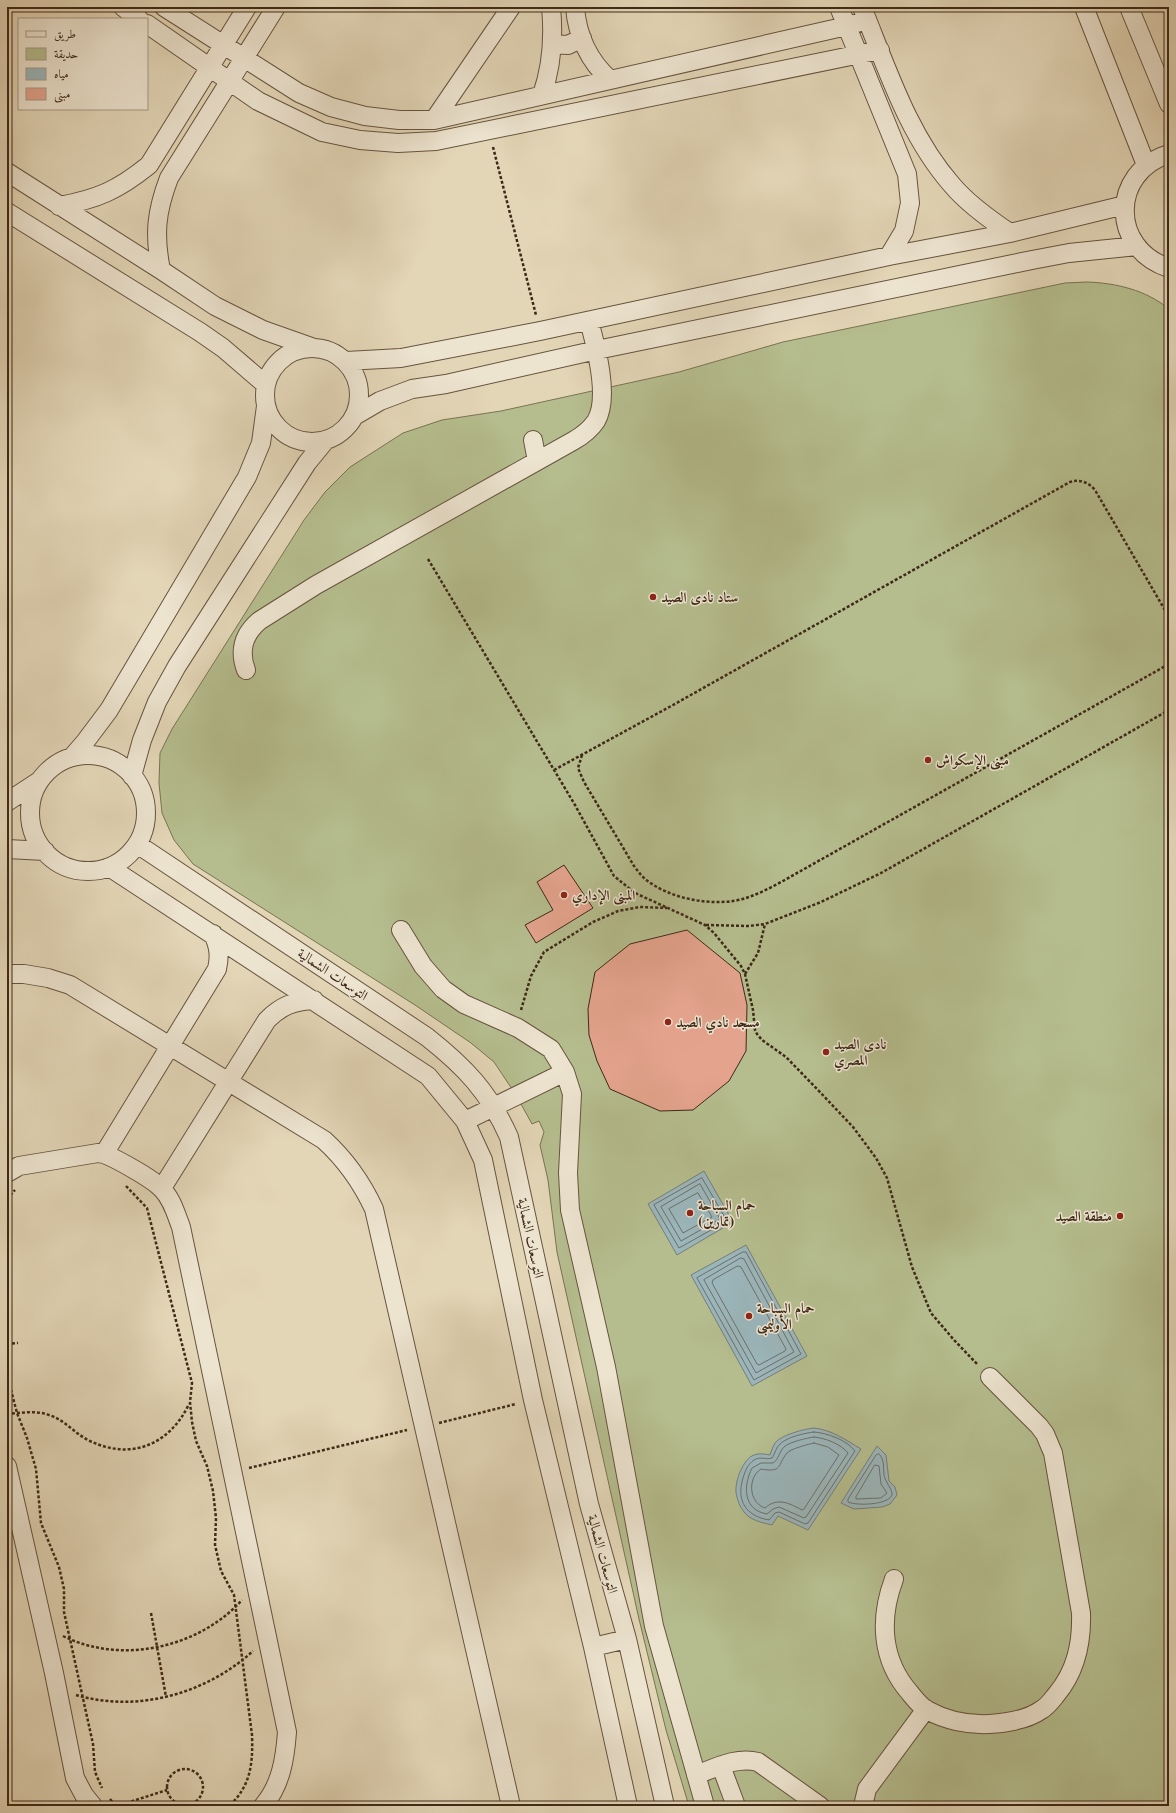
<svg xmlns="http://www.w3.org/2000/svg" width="1176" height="1813" font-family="'Old Standard TT',Amiri,serif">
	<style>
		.green { fill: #b5bd8e; stroke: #7a7352 }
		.water { fill: #9bb6bb; stroke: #767e79 }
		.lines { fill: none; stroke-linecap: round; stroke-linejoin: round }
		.shore { stroke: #6c7069; stroke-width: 1 }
		.building { fill: #e4a38d; stroke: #3e2917 }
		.minor-casing { stroke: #67543f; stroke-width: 20 }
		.path { stroke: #3e2917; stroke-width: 2.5; stroke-dasharray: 3 2; stroke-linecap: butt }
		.minor { stroke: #ede4d0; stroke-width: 18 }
		.poi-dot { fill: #8f2418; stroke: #ede4d0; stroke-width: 1.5 }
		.labels { text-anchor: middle; stroke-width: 3; stroke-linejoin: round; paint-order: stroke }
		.poi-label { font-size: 14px; font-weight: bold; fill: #3e2917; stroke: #ede4d0; text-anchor: start }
		.street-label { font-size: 14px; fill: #3e2917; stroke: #ede4d0 }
	</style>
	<rect width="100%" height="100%" fill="#e3d6b7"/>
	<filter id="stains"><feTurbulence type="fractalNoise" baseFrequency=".005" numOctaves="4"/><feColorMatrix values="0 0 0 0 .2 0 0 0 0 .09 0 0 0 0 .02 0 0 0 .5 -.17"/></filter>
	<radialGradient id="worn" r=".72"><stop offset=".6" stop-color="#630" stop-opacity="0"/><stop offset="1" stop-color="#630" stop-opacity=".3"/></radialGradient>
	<path class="green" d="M1087 282C1116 283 1146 290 1169 309V1806H689L666 1730 639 1619 557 1252 548 1180 540 1145 544 1132 539 1121 532 1124 516 1095 494 1062 471 1043 415 1005 193 864 174 840 162 813 159 783 160 753 172 729 304 520 325 492 350 467 403 433 442 420 501 411 679 372 783 342 1065 283Z"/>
	<path class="water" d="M704 1171 733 1222 677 1255 648 1204Z
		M746 1245 807 1356 752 1386 691 1275Z
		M814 1428C832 1430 846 1440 861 1449L808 1530 778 1516 772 1525C765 1523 757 1522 751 1518 743 1514 737 1502 736 1492 735 1481 743 1459 754 1455 760 1453 764 1454 770 1455 771 1451 773 1447 775 1443 781 1435 804 1429 814 1428Z
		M877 1446 886 1455 889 1481 895 1487 897 1495 890 1504 882 1507 854 1509 841 1503Z"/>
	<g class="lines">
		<path class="shore" d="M702 1178 727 1221 679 1248 654 1205Z
			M700 1184 720 1219 681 1241 661 1207Z
			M698 1193 712 1217 683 1233 669 1209Z
			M743 1252H746L801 1354 754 1380 697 1278Z
			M741 1258 744 1259 794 1352 756 1373 704 1280Z
			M738 1266 741 1267 786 1349 785 1351 759 1365 757 1364 712 1283 713 1280Z
			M814 1432C827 1433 847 1440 855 1451L808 1523 805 1524 779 1512 775 1513 769 1520C746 1516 736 1501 743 1478 745 1471 748 1464 754 1460 760 1456 766 1460 772 1458 775 1454 776 1447 780 1444 787 1437 805 1433 814 1432Z
			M814 1437C825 1438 841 1444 848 1453L806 1517 804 1518 779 1507 773 1509 767 1514C743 1510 743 1486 752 1468L761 1463H773C779 1459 779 1452 784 1447 789 1442 807 1438 814 1437Z
			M814 1443 828 1447 839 1455 804 1509 802 1510C789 1503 777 1497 765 1508 749 1503 747 1478 761 1469 783 1473 777 1465 787 1453 790 1449 809 1444 814 1443Z
			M879 1454C885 1460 883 1467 884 1475 885 1482 893 1490 892 1495 888 1505 857 1506 848 1502V1499L876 1455Z
			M875 1465 879 1466 881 1484 887 1493 881 1498 856 1499V1497Z"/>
	</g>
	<path class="building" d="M564 865 593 908 536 943 525 925 553 910 537 882Z
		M687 930 740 973 747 1005 746 1051 729 1081 693 1110 660 1111 610 1089 597 1061 589 1035 588 1009 595 972 630 944Z"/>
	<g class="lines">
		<defs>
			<path id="minor" d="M123 7 139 19
				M164 7 299 93 331 107 365 116 399 120H434L847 26 867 20
				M575 7C577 35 589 61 610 80
				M839 7 907 174 910 203 904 231 889 256
				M862 7C887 68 908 135 952 185 968 204 989 219 1010 233
				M1084 7 1146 165
				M1129 7 1169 104
				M147 24 258 101 322 132 360 140 398 143 436 141 880 50
				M552 44 568 45 582 38
				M542 95C552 66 554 38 551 7
				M434 120 511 7
				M1169 154C1110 172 1110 249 1169 268
				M7 172 161 270 215 306 263 330 314 348
				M59 206C98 199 118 190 149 165L247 7
				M7 212 200 332 223 348 265 384
				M161 270C154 235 156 212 169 178L276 7
				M265 395a47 47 0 1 1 94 0a47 47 0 1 1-94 0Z
				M346 361 401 358 540 331 889 256 1010 233 1125 205
				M356 415 380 401 412 389 446 384 597 350 1032 260 1069 253 1137 246
				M533 440 537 461
				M246 670C239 651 243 635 259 621L316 585 573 441C582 436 590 430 596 421 610 398 596 346 589 321
				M30 813a58 58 0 1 1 116 0a58 58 0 1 1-116 0Z
				M72 757 85 742 109 710 247 477 261 443 266 406
				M132 776 142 740 157 702 177 666 307 463 325 441
				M7 802 39 781
				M137 844 427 1037C465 1067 489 1092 509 1137L589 1504 627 1639 665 1806
				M7 849 45 851
				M109 867 428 1076 465 1121 483 1160 533 1400 593 1647 628 1806
				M401 930 423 966 443 989 464 1004 518 1028 551 1049 565 1072 572 1094 568 1173 570 1210 606 1367 654 1626 705 1806
				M7 974H24L48 978 70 985 324 1140C346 1160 361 1181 374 1209L511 1806
				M465 1121 565 1072
				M104 1154 217 969C220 956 219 947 213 934
				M7 1173 19 1166 98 1153 104 1154C117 1159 153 1179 162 1189 172 1199 176 1214 181 1227L287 1732C285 1759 281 1785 263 1806
				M162 1188 267 1020C281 1006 293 1001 314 1000
				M7 1466 54 1673 75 1778 84 1795 93 1806
				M894 1579C879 1619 881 1660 910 1693 915 1699 920 1706 927 1710 945 1720 968 1725 989 1724 1006 1723 1027 1720 1041 1710 1047 1707 1052 1700 1056 1695 1076 1671 1082 1644 1081 1613L1053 1453 1045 1434 1039 1426 990 1377
				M593 1647 627 1639
				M721 1766 736 1806
				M696 1775C715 1768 737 1756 758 1762L820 1806
				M863 1806 867 1789 926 1709"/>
		</defs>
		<use href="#minor" class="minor-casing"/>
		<path class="path" d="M493 147 536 315
			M428 559 575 805 614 876 635 893 705 925 714 933 741 966 745 974 753 1010 755 1030 757 1034 762 1040 786 1057 818 1090 853 1127 876 1158 887 1178 912 1267 931 1313 954 1340 978 1365
			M582 755 578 768 584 782 634 866C637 870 640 874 644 878 668 899 715 908 746 898 761 893 776 885 790 877L1169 664
			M554 770 673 705 1070 482C1080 479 1088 482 1095 490L1169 617
			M706 925 749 926 765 924 821 902 881 873 1169 710
			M745 974 758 953 765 924
			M521 1010 531 976 544 952 593 922 618 911 640 907 667 908
			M126 1186 147 1208 192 1383 190 1402 192 1422 196 1441 207 1466 213 1491 216 1518 215 1545 221 1571 234 1595 252 1735C253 1763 251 1786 229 1806
			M7 1199 15 1190
			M7 1344 18 1343
			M7 1375 17 1413 27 1438 36 1469 41 1523 59 1567 64 1589V1612L93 1744 95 1772 102 1788
			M7 1414C21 1413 36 1410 49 1415 65 1420 75 1434 90 1441 132 1461 170 1444 189 1404
			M439 1423 516 1404
			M249 1468 407 1430
			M151 1613 166 1697
			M63 1636C121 1665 199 1648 242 1600
			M76 1695C137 1713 206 1694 253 1651
			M167 1787a18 18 0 1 1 36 0a18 18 0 1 1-36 0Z
			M110 1799 116 1806
			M117 1806 167 1790"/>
		<use href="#minor" class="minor"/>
	</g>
	<g class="poi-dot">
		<circle cx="653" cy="597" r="4"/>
		<circle cx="928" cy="760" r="4"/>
		<circle cx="564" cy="895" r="4"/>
		<circle cx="668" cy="1022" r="4"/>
		<circle cx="826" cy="1052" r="4"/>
		<circle cx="690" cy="1213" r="4"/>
		<circle cx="1120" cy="1216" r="4"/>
		<circle cx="749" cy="1316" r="4"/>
	</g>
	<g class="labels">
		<g class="poi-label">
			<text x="661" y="602">ستاد نادى الصيد</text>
			<text x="936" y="765">مبنى الإسكواش</text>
			<text x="572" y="900">المبنى الإداري</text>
			<text x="676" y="1027">مسجد نادي الصيد</text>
			<text x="834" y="1049">نادى الصيد<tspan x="834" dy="16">المصري</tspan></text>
			<text x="698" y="1210">حمام السباحة<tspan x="698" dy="16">(تمارين)</tspan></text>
			<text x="1112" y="1221" text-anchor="end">منطقة الصيد</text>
			<text x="757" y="1313">حمام السباحة<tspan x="757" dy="16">الأوليمبى</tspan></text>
		</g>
		<g class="street-label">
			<text transform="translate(333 974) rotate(34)" y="5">التوسعات الشمالية</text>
			<text transform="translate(531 1238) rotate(78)" y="5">التوسعات الشمالية</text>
			<text transform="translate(603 1554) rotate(75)" y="5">التوسعات الشمالية</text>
		</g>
	</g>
	<rect width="1176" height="1813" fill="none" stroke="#e3d6b7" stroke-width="24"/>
	<rect x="8" y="8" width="1160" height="1797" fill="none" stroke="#3e2917" stroke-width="2"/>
	<rect x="12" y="12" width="1152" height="1789" fill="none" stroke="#3e2917"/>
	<rect x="18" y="18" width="130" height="92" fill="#ede4d0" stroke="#a79986"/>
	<rect x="26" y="31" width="20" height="6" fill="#ede4d0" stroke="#a79986"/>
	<text x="54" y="38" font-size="12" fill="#3e2917">طريق</text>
	<rect x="26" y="48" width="20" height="12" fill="#b5bd8e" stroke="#a79986"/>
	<text x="54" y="58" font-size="12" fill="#3e2917">حديقة</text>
	<rect x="26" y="68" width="20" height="12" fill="#9bb6bb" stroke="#a79986"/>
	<text x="54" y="78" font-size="12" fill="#3e2917">مياه</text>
	<rect x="26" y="88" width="20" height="12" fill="#e4a38d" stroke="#a79986"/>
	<text x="54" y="98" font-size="12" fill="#3e2917">مبنى</text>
	<rect width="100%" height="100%" filter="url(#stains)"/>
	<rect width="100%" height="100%" fill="url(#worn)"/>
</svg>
